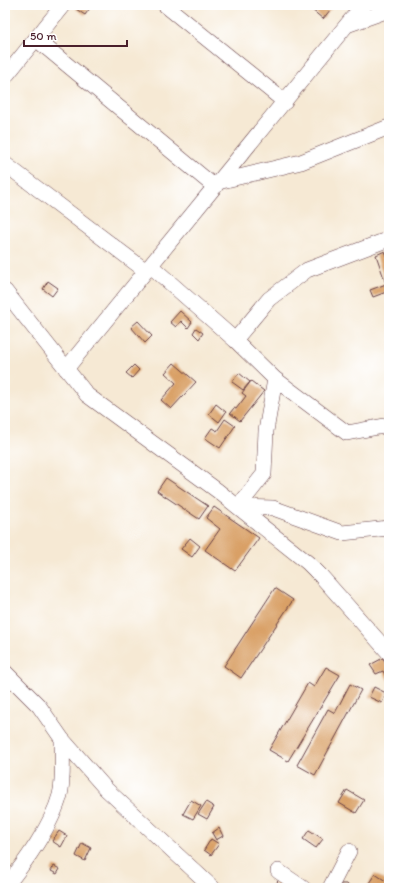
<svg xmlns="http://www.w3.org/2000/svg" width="394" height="893" font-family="Itim,sans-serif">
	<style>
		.building { fill: #d9a066 }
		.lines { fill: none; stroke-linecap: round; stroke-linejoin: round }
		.street-casing { stroke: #643d44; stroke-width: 16 }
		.street { stroke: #fff; stroke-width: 15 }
	</style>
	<rect width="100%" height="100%" fill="#fff"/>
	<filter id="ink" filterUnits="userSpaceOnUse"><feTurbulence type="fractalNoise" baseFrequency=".025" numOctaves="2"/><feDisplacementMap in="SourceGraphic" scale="8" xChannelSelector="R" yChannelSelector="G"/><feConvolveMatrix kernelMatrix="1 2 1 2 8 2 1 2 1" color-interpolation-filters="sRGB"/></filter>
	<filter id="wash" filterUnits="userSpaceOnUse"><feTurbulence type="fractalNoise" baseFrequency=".012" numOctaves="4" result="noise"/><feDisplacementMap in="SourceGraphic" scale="16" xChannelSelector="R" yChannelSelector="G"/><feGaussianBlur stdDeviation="0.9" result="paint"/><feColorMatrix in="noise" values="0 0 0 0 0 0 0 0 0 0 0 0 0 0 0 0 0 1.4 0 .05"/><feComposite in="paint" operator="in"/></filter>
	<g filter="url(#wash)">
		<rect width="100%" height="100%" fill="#f6e9d4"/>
		<g id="blocks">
			<path class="building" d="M79 5H87L90 8 85 15 76 9Z
				M314 5H334L323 19 311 9Z
				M385 251 389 261V291L373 297 370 290 386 284 376 255Z
				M48 281 58 288 52 296 43 289Z
				M180 311 192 322 188 328 181 321 176 327 170 322Z
				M138 321 152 336 145 343 131 327Z
				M196 328 203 333 199 339 193 333Z
				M174 363 196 382 171 409 161 400 176 383 165 373Z
				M134 365 139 370 132 378 126 373Z
				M239 373 250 382 243 390 232 382Z
				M251 381 264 391 240 421 230 413 234 408 236 409 246 396 242 393Z
				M216 404 226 412 219 422 209 414Z
				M225 419 235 426 220 448 205 438 212 428 217 431Z
				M166 478 208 506 199 519 157 491Z
				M214 507 259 538 235 571 205 550 220 529 206 518Z
				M190 538 200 546 192 557 181 549Z
				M275 588 293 600 241 678 224 666Z
				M383 658 389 669V682L383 671 376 674 370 665Z
				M326 667 340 675 288 761 269 750 308 683 314 687Z
				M350 684 361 690 315 775 297 765 328 709 335 713Z
				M374 687 386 693 382 703 369 697Z
				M347 790 364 800 356 813 339 803Z
				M191 800 201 806 193 819 183 814Z
				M206 802 214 807 207 819 198 814Z
				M219 828 223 836 216 840 212 833Z
				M309 830 323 839 316 848 303 839Z
				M59 831 67 836 61 847 52 841Z
				M211 839 219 844 211 855 204 850Z
				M82 843 91 848 85 861 76 856Z
				M54 866 60 869 57 874 51 871Z
				M375 874 389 883V888H369L367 886Z
				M281 877 294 888H277L274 886Z
				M341 884H347L350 888H339Z"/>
		</g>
	</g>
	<g filter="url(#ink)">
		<use href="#blocks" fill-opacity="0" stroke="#643d44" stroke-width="1"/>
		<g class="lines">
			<defs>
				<path id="street" d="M165 5 285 102
					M347 25 389 10
					M36 39 215 187
					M5 77 63 5
					M5 164 146 271
					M218 182 301 162 389 127
					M389 239 307 270 269 299 235 340 275 379 266 431 264 474 238 507 273 508 342 533 389 528
					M151 266 235 340
					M5 291 87 395 218 491 308 563 321 576 389 653
					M66 369 363 5
					M275 379 347 433 389 425
					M5 672 39 706 62 739 106 789 213 888
					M278 871 303 888
					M5 887C25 863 52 825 60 795 64 779 62 756 62 739
					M330 888 349 851"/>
			</defs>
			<use href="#street" class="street-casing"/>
			<use href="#street" class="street"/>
		</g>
	</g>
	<rect width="394" height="893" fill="none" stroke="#fff" stroke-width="20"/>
	<path d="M24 40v6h103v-6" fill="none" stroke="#4a1f2b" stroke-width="2"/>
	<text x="30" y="40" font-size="12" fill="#4a1f2b" stroke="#ffffff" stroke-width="3" paint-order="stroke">50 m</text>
</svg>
